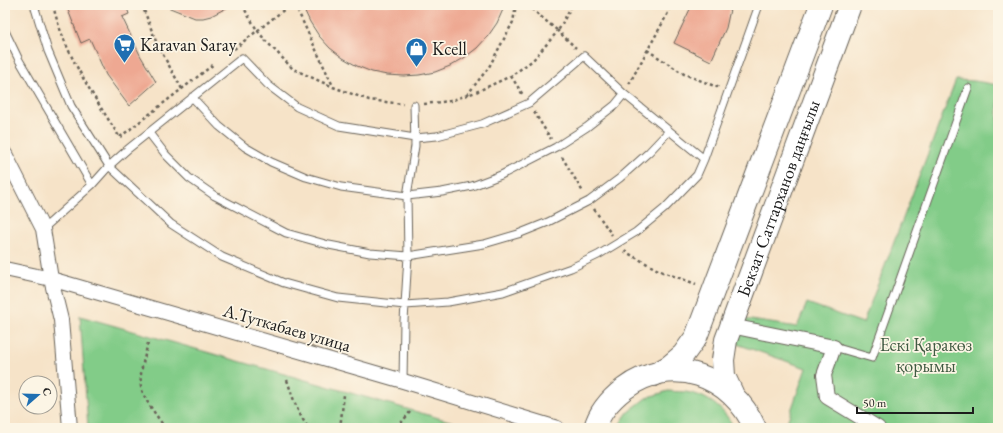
<svg xmlns="http://www.w3.org/2000/svg" width="1003" height="433" font-family="'EB Garamond',serif">
	<style>
		.green { fill: #82cc88; stroke: #4f7452 }
		.building { fill: #eea892 }
		.lines { fill: none; stroke-linecap: round; stroke-linejoin: round }
		.lane-casing { stroke: #686258; stroke-width: 9 }
		.street-casing { stroke: #686258; stroke-width: 16 }
		.primary-casing { stroke: #686258; stroke-width: 24 }
		.path { stroke: #686258; stroke-width: 2.5; stroke-dasharray: 3 3; stroke-linecap: butt }
		.lane { stroke: #fff; stroke-width: 7 }
		.street { stroke: #fff; stroke-width: 14 }
		.primary { stroke: #fff; stroke-width: 22 }
		.labels { text-anchor: middle; stroke-width: 3.5; stroke-linejoin: round; paint-order: stroke }
		.poi-label { font-size: 18px; fill: #1c1c1c; stroke: #fcf5e5; text-anchor: start }
		.street-label { font-size: 18px; fill: #1c1c1c; stroke: #fcf5e5 }
		.park-label { font-size: 18px; fill: #405a42; stroke: #fcf5e5 }
	</style>
	<rect width="100%" height="100%" fill="#fcf5e5"/>
	<filter id="ink" filterUnits="userSpaceOnUse"><feTurbulence type="fractalNoise" baseFrequency=".025" numOctaves="2"/><feDisplacementMap in="SourceGraphic" scale="8" xChannelSelector="R" yChannelSelector="G"/><feConvolveMatrix kernelMatrix="1 2 1 2 8 2 1 2 1" color-interpolation-filters="sRGB"/></filter>
	<filter id="wash" filterUnits="userSpaceOnUse"><feTurbulence type="fractalNoise" baseFrequency=".012" numOctaves="4" result="noise"/><feDisplacementMap in="SourceGraphic" scale="16" xChannelSelector="R" yChannelSelector="G"/><feGaussianBlur stdDeviation="0.9" result="paint"/><feColorMatrix in="noise" values="0 0 0 0 0 0 0 0 0 0 0 0 0 0 0 0 0 1.4 0 .05"/><feComposite in="paint" operator="in"/></filter>
	<g filter="url(#wash)">
		<rect width="100%" height="100%" fill="#f6e3c8"/>
		<path class="green" d="M956 80 975 81 998 85V428H785L806 368 737 344 744 319 797 327 807 303 863 323Z
			M80 316 474 428H88Z
			M668 391C675 392 684 391 691 393 710 397 726 411 734 428H617L628 412 646 398Z"/>
		<g id="blocks">
			<path class="building" d="M66 5H126L129 14 122 17 140 55 156 82 129 106 106 75 90 39 81 43Z
				M165 5H232L211 16 203 18H195L165 6Z
				M302 5H505L497 23 488 36 477 48 464 58 450 66 435 72 419 75 404 76 387 75 372 72 357 66 343 58 330 48 319 36 310 22Z
				M692 5H731L726 28 711 61 674 43Z"/>
		</g>
	</g>
	<g filter="url(#ink)">
		<use href="#blocks" fill-opacity="0" stroke="#686258" stroke-width="1"/>
		<g class="lines">
			<defs>
				<path id="lane" d="M34 5 48 51 71 106 109 166 171 224 222 257 284 283 338 298 405 305 448 302 503 292 571 268 598 255 636 232 664 209 697 175 704 159
					M5 31 19 60 92 185
					M192 97 219 126 245 147 271 162 306 177 341 187 407 196 442 192 472 186 501 175 556 147 587 127 615 105 624 94
					M149 133 166 155 189 178 215 196 286 233 329 245 370 253 408 256 484 244 518 234 548 222 589 201 620 178 649 152 669 131
					M43 229 92 185 109 166 128 149 242 58 268 85 297 107 339 126 415 138 437 136 482 124 529 103 584 56 624 94 704 159 759 5
					M834 347 872 358 968 88
					M403 381 404 321 408 256 407 196 415 146 414 105"/>
				<path id="street" d="M5 154 43 229 51 279 61 320 70 428
					M5 269 51 279 403 381 557 428
					M731 326 834 347 824 375 827 397 878 428"/>
				<g id="primary">
					<path d="M654 375 670 366 683 355 696 337 821 5"/>
					<path id="s1" d="M732 393 724 376 723 360 726 340 850 5"/>
					<path d="M595 428C599 413 611 399 624 389 672 353 732 375 755 428"/>
				</g>
			</defs>
			<use href="#lane" class="lane-casing"/>
			<use href="#street" class="street-casing"/>
			<use href="#primary" class="primary-casing"/>
			<path class="path" d="M53 5C64 54 94 96 120 138
				M142 5 157 44 182 89
				M242 5 257 30 265 40 293 69 333 87 369 100 403 104
				M295 5 333 86
				M527 5 558 31 572 5
				M234 49 290 5
				M647 50 684 74 717 87 718 85
				M511 76 523 95
				M629 84 668 13 670 5
				M467 95 489 67 513 22 516 5
				M424 104 450 101 476 92 511 76 533 60 558 31 576 48
				M534 112 551 139
				M120 137 214 64
				M562 157 583 192
				M594 209 612 235
				M624 251 660 271 696 284
				M148 343C145 356 139 373 141 387 144 400 158 417 165 428
				M287 380C293 397 297 414 309 428
				M340 428 344 395
				M397 428 410 412"/>
			<use href="#lane" class="lane"/>
			<use href="#street" class="street"/>
			<use href="#primary" class="primary"/>
		</g>
	</g>
	<defs>
		<symbol id="supermarket-pin" viewBox="-11 -11 22 30"><path d="M0 17L-7.5 6A9.5 9.5 0 1 1 7.5 6Z" fill="#1f6fb2" stroke="#fcf5e5"/><path d="M-6-5.5h2.5l.6 2H6L4.5 2H-2.5L-4.4-4H-6ZM-1.5 3.2a1.3 1.3 0 1 0 .1 0ZM3 3.2a1.3 1.3 0 1 0 .1 0Z" fill="#fff"/></symbol>
		<symbol id="shop-pin" viewBox="-11 -11 22 30"><path d="M0 17L-7.5 6A9.5 9.5 0 1 1 7.5 6Z" fill="#1f6fb2" stroke="#fcf5e5"/><path d="M-5-2.5h2.3a2.7 3.5 0 0 1 5.4 0H5L5.5 6h-11ZM-1.5-2.5h3a1.5 2.3 0 0 0-3 0Z" fill="#fff"/></symbol>
	</defs>
	<g fill-rule="evenodd">
		<use href="#supermarket-pin" x="112" y="32" width="25" height="34"/>
		<use href="#shop-pin" x="404" y="36" width="25" height="34"/>
	</g>
	<g class="labels">
		<g class="poi-label">
			<text x="140" y="51">Karavan Saray</text>
			<text x="432" y="55">Kcell</text>
		</g>
		<g class="street-label">
			<text dy="6" stroke="none"><textPath href="#s1" startOffset="206">Бекзат Саттарханов даңғылы</textPath></text>
			<text transform="translate(287 328) rotate(16)" y="6">А.Туткабаев улица</text>
		</g>
		<g class="park-label">
			<text x="926" y="351">Ескі Қаракөз<tspan x="926" dy="21">қорымы</tspan></text>
		</g>
	</g>
	<rect width="1003" height="433" fill="none" stroke="#fcf5e5" stroke-width="20"/>
	<g transform="translate(38 395) rotate(70)"><circle r="19" fill="#fcf5e5" stroke="#a29e95"/>
	<path d="M0-3L7 15L0 10L-7 15Z" fill="#1f6fb2"/>
	<text y="-6" font-size="11" font-weight="bold" text-anchor="middle" fill="#1c1c1c">С</text>
	</g>
	<path d="M857 407v6h116v-6" fill="none" stroke="#1c1c1c" stroke-width="2"/>
	<text x="863" y="407" font-size="12" fill="#1c1c1c" stroke="#fcf5e5" stroke-width="3" paint-order="stroke">50 m</text>
</svg>
